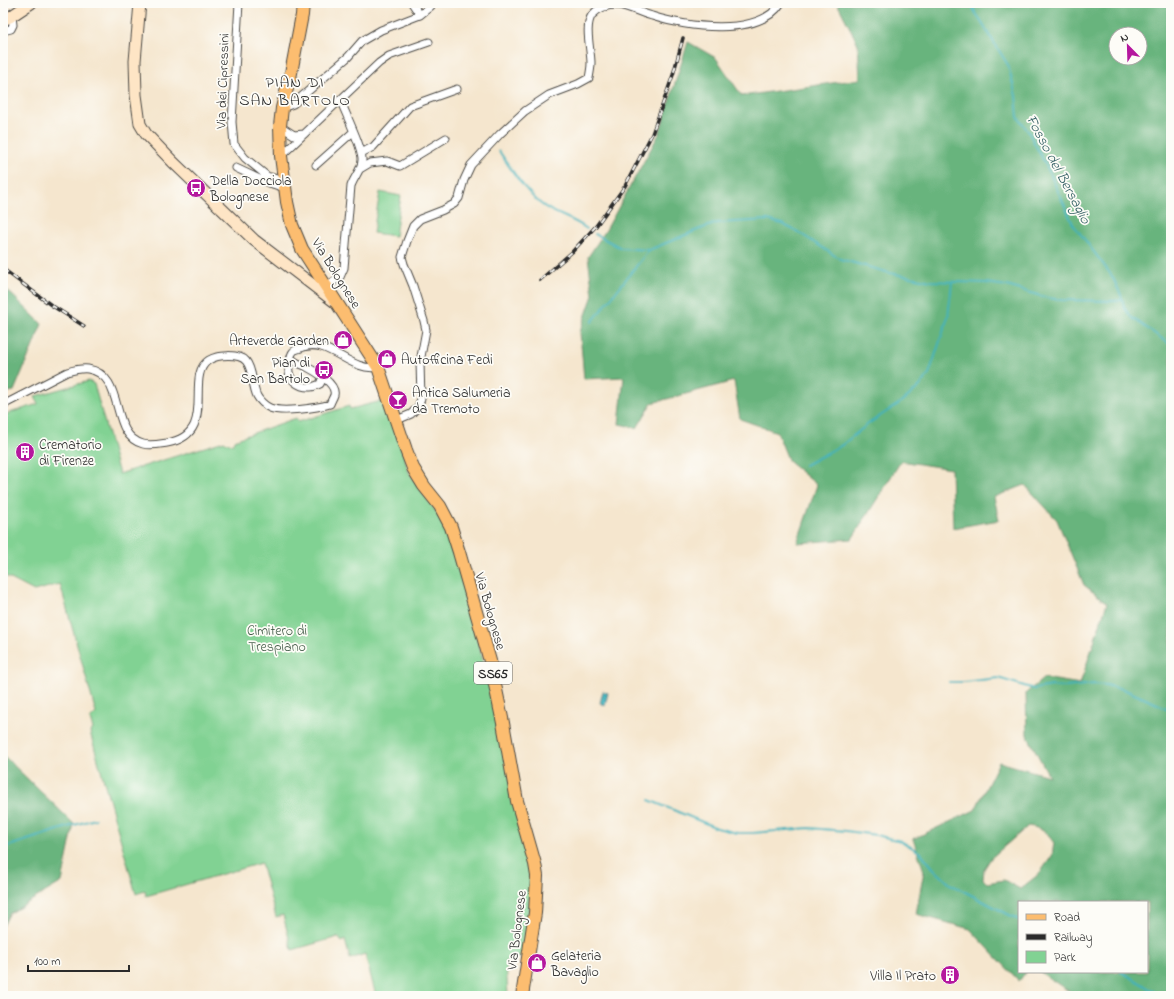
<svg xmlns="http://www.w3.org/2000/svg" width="1174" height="999" font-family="'Indie Flower',sans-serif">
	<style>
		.green { fill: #81d293; stroke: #567e5f }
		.forest { fill: #68b47d; stroke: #4a7054; fill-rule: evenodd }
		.water { fill: #43b2bc; stroke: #376e74 }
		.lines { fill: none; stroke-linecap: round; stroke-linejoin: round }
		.stream { stroke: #43b2bc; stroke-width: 2 }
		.street-casing { stroke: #494743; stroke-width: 9 }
		.secondary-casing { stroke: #494743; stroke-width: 13 }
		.primary-casing { stroke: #494743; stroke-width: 14 }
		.street { stroke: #fff; stroke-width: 7 }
		.secondary { stroke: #fee5c5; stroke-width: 11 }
		.primary { stroke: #fcbd6f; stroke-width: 12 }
		.rail-casing { stroke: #2b2b2b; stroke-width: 3.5 }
		.rail { stroke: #fdfcf7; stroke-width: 2; stroke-dasharray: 6; stroke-linecap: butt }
		.labels { text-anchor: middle; stroke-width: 3.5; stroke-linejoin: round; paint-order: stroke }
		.shield { fill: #fdfcf7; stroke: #6a6a68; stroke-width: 1 }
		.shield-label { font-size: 13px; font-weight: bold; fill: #2b2b2b }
		.street-label { font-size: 14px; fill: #2b2b2b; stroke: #fdfcf7 }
		.poi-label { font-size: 14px; fill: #2b2b2b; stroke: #fdfcf7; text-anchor: start }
		.park-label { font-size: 14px; fill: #455d4a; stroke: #fdfcf7 }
		.water-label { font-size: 15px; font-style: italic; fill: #356165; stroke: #fdfcf7 }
		.quarter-label { font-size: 16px; letter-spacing: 1px; fill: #2b2b2b; stroke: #fdfcf7 }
	</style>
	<rect width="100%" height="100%" fill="#fdfcf7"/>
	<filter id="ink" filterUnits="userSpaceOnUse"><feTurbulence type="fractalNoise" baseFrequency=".025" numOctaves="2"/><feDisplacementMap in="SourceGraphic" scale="8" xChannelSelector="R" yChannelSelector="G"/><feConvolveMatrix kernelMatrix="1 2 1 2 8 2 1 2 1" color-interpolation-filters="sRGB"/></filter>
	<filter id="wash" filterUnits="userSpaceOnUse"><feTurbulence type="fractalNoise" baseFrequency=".012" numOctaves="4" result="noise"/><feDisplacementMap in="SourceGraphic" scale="16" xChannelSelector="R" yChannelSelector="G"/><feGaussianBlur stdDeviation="0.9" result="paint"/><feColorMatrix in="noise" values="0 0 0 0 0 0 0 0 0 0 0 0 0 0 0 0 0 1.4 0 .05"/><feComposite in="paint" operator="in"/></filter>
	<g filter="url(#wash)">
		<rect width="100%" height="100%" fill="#f5e6ce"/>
		<path class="green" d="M380 192 401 196 395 236 373 233Z
			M89 381 94 384 119 474 224 441 229 444 233 443 234 440 296 418 298 422 349 406 350 409 386 400 409 472 424 495 438 514 447 532 455 556 491 690 532 877 525 955 506 961 508 996H376L365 954 350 959 345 940 342 942 338 937 292 950 283 915 276 917 261 863 146 896 145 891 136 894 90 732 93 729 90 719 96 713 60 584 34 591 5 576 3 567V503L7 493 3 490V415L38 404 35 396Z"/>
		<path class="forest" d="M837 3H1171V996H1076L1040 972H1147V902H1019V972H1026L1019 981 970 929 916 914 924 871 913 839 975 810 999 762 1049 776 1027 735 1026 693 1044 678 1080 684 1107 603 1084 585 1057 520 1025 485 994 497 999 520 953 528 951 469 901 461 852 539 797 543 817 485 789 462 777 432 740 419 734 381 652 403 637 428 619 424 624 377 584 379 580 332 593 295 588 257 606 230 659 134 688 42 716 58 742 96 860 79 858 44ZM1116 34H1140V58H1116ZM1028 826C1042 828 1046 832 1054 843L1052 856 1039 874 1020 889 1004 880 987 883 983 879 984 869 991 858Z
			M3 286 42 324 14 391 3 393Z
			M3 755 74 824 62 882 9 914 3 926Z"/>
		<path class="water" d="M603 691 608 693 605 705 600 703Z"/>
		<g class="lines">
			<path class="stream" d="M971 3 975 12 1008 65 1016 96 1018 117 1028 131 1047 167 1073 224 1112 276 1121 295 1124 307 1131 317 1171 345
				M499 151C511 169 524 190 541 204 555 215 573 218 587 229
				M595 234 621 248 649 250 700 229 717 223 768 220 782 224 798 232 840 259 890 273 931 281 986 283 1007 286 1048 298 1062 300 1114 301 1122 300
				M592 322 649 250
				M805 465 842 445 868 424 903 401 920 386 929 374 948 317 952 282
				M949 682H964L998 678 1034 689 1052 686 1066 687 1094 684 1106 685 1123 689 1171 710
				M649 800 717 828 737 833H753L809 828 846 831 876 835 901 841 921 853 934 869 950 884 1019 920
				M3 848 64 828 95 819
				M1121 972C1136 979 1148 989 1162 996"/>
		</g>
	</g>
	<g filter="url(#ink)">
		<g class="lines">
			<defs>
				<path id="street" d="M239 3 232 122 234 144 245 158 267 176 284 181
					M412 3 420 15
					M3 31 11 29 13 25 12 16
					M282 108 293 104 348 57 362 41 381 30 420 15 431 6V3
					M280 126 294 135 304 134
					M361 153 373 147 410 106 457 89
					M281 156 379 63 389 56 429 42
					M316 165 353 132
					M236 168 266 182 285 188
					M360 169 370 163 387 161 400 166 446 138
					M326 287 340 277 344 268 351 186C354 177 362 169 362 160 363 148 345 113 340 99
					M322 376 321 382 320 384C317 385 314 387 311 387 300 388 287 380 289 367 290 363 290 355 293 352 294 350 298 349 301 348 328 336 350 373 378 367
					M3 405 67 372C74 370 81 368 88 369 127 375 108 435 143 444 151 446 160 444 167 443 220 434 183 376 209 360 217 355 239 353 246 361 253 369 252 386 257 396 259 400 265 406 270 408 282 413 317 408 330 404 331 401 333 398 334 395 337 384 315 371 307 367 301 364 296 364 291 358
					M397 420 411 414 418 407 421 399 420 362 426 330 424 321 413 286 404 264 402 257 407 241 413 226 420 219 443 210 454 204 459 198 464 180 471 165 500 134 525 111 549 95 578 84 589 78C590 73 591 68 591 63 591 50 584 26 592 15 598 8 608 5 617 5 629 6 640 13 652 16 685 27 759 38 781 3"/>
				<path id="secondary" d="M140 3 135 61 136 95 140 124 146 134 173 162 254 240 335 302
					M3 20 10 17 31 3"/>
				<path id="primary" d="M303 3 302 15 291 73 282 108 280 126 281 156 287 202 292 225 302 249 378 367 406 450 413 468 424 486 440 506 451 527 459 552 490 661 503 723 517 801 535 864 537 876 535 913 522 996"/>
			</defs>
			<use href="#street" class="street-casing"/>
			<use href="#secondary" class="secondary-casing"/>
			<use href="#primary" class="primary-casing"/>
			<use href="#street" class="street"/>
			<use href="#secondary" class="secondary"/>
			<use href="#primary" class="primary"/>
			<defs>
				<path id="rail" d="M3 269 51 305 84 326
					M540 280 572 252 596 226 625 186 652 134 673 75 683 38"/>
			</defs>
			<use href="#rail" class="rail-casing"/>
			<use href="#rail" class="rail"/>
		</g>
	</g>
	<defs>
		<symbol id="bus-disc" viewBox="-11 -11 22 22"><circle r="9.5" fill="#b5179e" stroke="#fdfcf7"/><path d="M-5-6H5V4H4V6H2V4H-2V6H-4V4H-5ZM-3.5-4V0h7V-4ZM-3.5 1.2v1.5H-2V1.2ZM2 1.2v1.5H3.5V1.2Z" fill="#fff"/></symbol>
		<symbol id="shop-disc" viewBox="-11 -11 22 22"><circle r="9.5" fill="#b5179e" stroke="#fdfcf7"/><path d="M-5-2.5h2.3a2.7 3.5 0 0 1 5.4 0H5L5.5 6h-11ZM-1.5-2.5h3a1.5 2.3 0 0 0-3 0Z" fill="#fff"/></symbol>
		<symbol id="bar-disc" viewBox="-11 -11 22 22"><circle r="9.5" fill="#b5179e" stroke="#fdfcf7"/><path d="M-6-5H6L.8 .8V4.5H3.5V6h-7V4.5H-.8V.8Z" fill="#fff"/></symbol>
		<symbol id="building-disc" viewBox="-11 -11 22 22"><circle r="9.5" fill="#b5179e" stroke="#fdfcf7"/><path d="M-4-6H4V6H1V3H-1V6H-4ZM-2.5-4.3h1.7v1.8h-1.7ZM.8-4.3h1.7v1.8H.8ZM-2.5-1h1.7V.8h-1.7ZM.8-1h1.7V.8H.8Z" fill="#fff"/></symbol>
	</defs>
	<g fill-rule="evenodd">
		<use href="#bus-disc" x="185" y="177" width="22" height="22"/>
		<use href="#shop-disc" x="332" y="329" width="22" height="22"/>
		<use href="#shop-disc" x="376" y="348" width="22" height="22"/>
		<use href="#bus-disc" x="313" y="359" width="22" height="22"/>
		<use href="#bar-disc" x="387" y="389" width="22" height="22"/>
		<use href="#building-disc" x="14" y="441" width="22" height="22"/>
		<use href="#shop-disc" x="526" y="952" width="22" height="22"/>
		<use href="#building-disc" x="939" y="964" width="22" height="22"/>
	</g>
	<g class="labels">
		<rect class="shield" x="474" y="662" width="38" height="22" rx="3"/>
		<g class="shield-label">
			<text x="493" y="678">SS65</text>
		</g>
		<g class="street-label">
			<text transform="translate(222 81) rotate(-88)" y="5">Via dei Cipressini</text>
			<text transform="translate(337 273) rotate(58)" y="5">Via Bolognese</text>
			<text transform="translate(491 611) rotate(74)" y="5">Via Bolognese</text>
			<text transform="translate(516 930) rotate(-83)" y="5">Via Bolognese</text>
		</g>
		<g class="poi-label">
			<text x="210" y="185">Della Docciola<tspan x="210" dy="16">Bolognese</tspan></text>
			<text x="329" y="345" text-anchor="end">Arteverde Garden</text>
			<text x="401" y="364">Autofficina Fedi</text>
			<text x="310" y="367" text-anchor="end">Pian di<tspan x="310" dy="16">San Bartolo</tspan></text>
			<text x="412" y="397">Antica Salumeria<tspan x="412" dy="16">da Tremoto</tspan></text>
			<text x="39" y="449">Crematorio<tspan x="39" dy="16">di Firenze</tspan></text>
			<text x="551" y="960">Gelateria<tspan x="551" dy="16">Bavaglio</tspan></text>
			<text x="936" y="980" text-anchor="end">Villa Il Prato</text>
		</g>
		<g class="park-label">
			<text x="277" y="635">Cimitero di<tspan x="277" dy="16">Trespiano</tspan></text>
		</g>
		<g class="water-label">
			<text transform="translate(1059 169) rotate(62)" y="5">Fosso del Bersaglio</text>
		</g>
		<g class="quarter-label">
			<text x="295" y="87">PIAN DI<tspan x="295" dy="18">SAN BARTOLO</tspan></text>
		</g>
	</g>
	<rect width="1174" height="999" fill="none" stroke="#fdfcf7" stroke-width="16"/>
	<rect x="1018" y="901" width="130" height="72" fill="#fdfcf7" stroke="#a9a8a5"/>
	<rect x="1026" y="914" width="20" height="6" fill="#fcbd6f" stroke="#a9a8a5"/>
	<text x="1054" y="921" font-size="12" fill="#2b2b2b">Road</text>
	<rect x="1026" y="934" width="20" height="6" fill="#2b2b2b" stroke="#a9a8a5"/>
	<text x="1054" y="941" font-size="12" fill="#2b2b2b">Railway</text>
	<rect x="1026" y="951" width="20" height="12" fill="#81d293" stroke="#a9a8a5"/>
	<text x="1054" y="961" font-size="12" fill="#2b2b2b">Park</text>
	<g transform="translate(1128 46) rotate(337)"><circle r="19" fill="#fdfcf7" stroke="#a9a8a5"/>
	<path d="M0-3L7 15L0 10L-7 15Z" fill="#b5179e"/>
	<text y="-6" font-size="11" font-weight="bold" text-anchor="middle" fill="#2b2b2b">N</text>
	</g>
	<path d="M28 965v6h101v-6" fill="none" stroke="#2b2b2b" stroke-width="2"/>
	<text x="34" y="965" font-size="12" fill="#2b2b2b" stroke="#fdfcf7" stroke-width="3" paint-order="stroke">100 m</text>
</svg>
